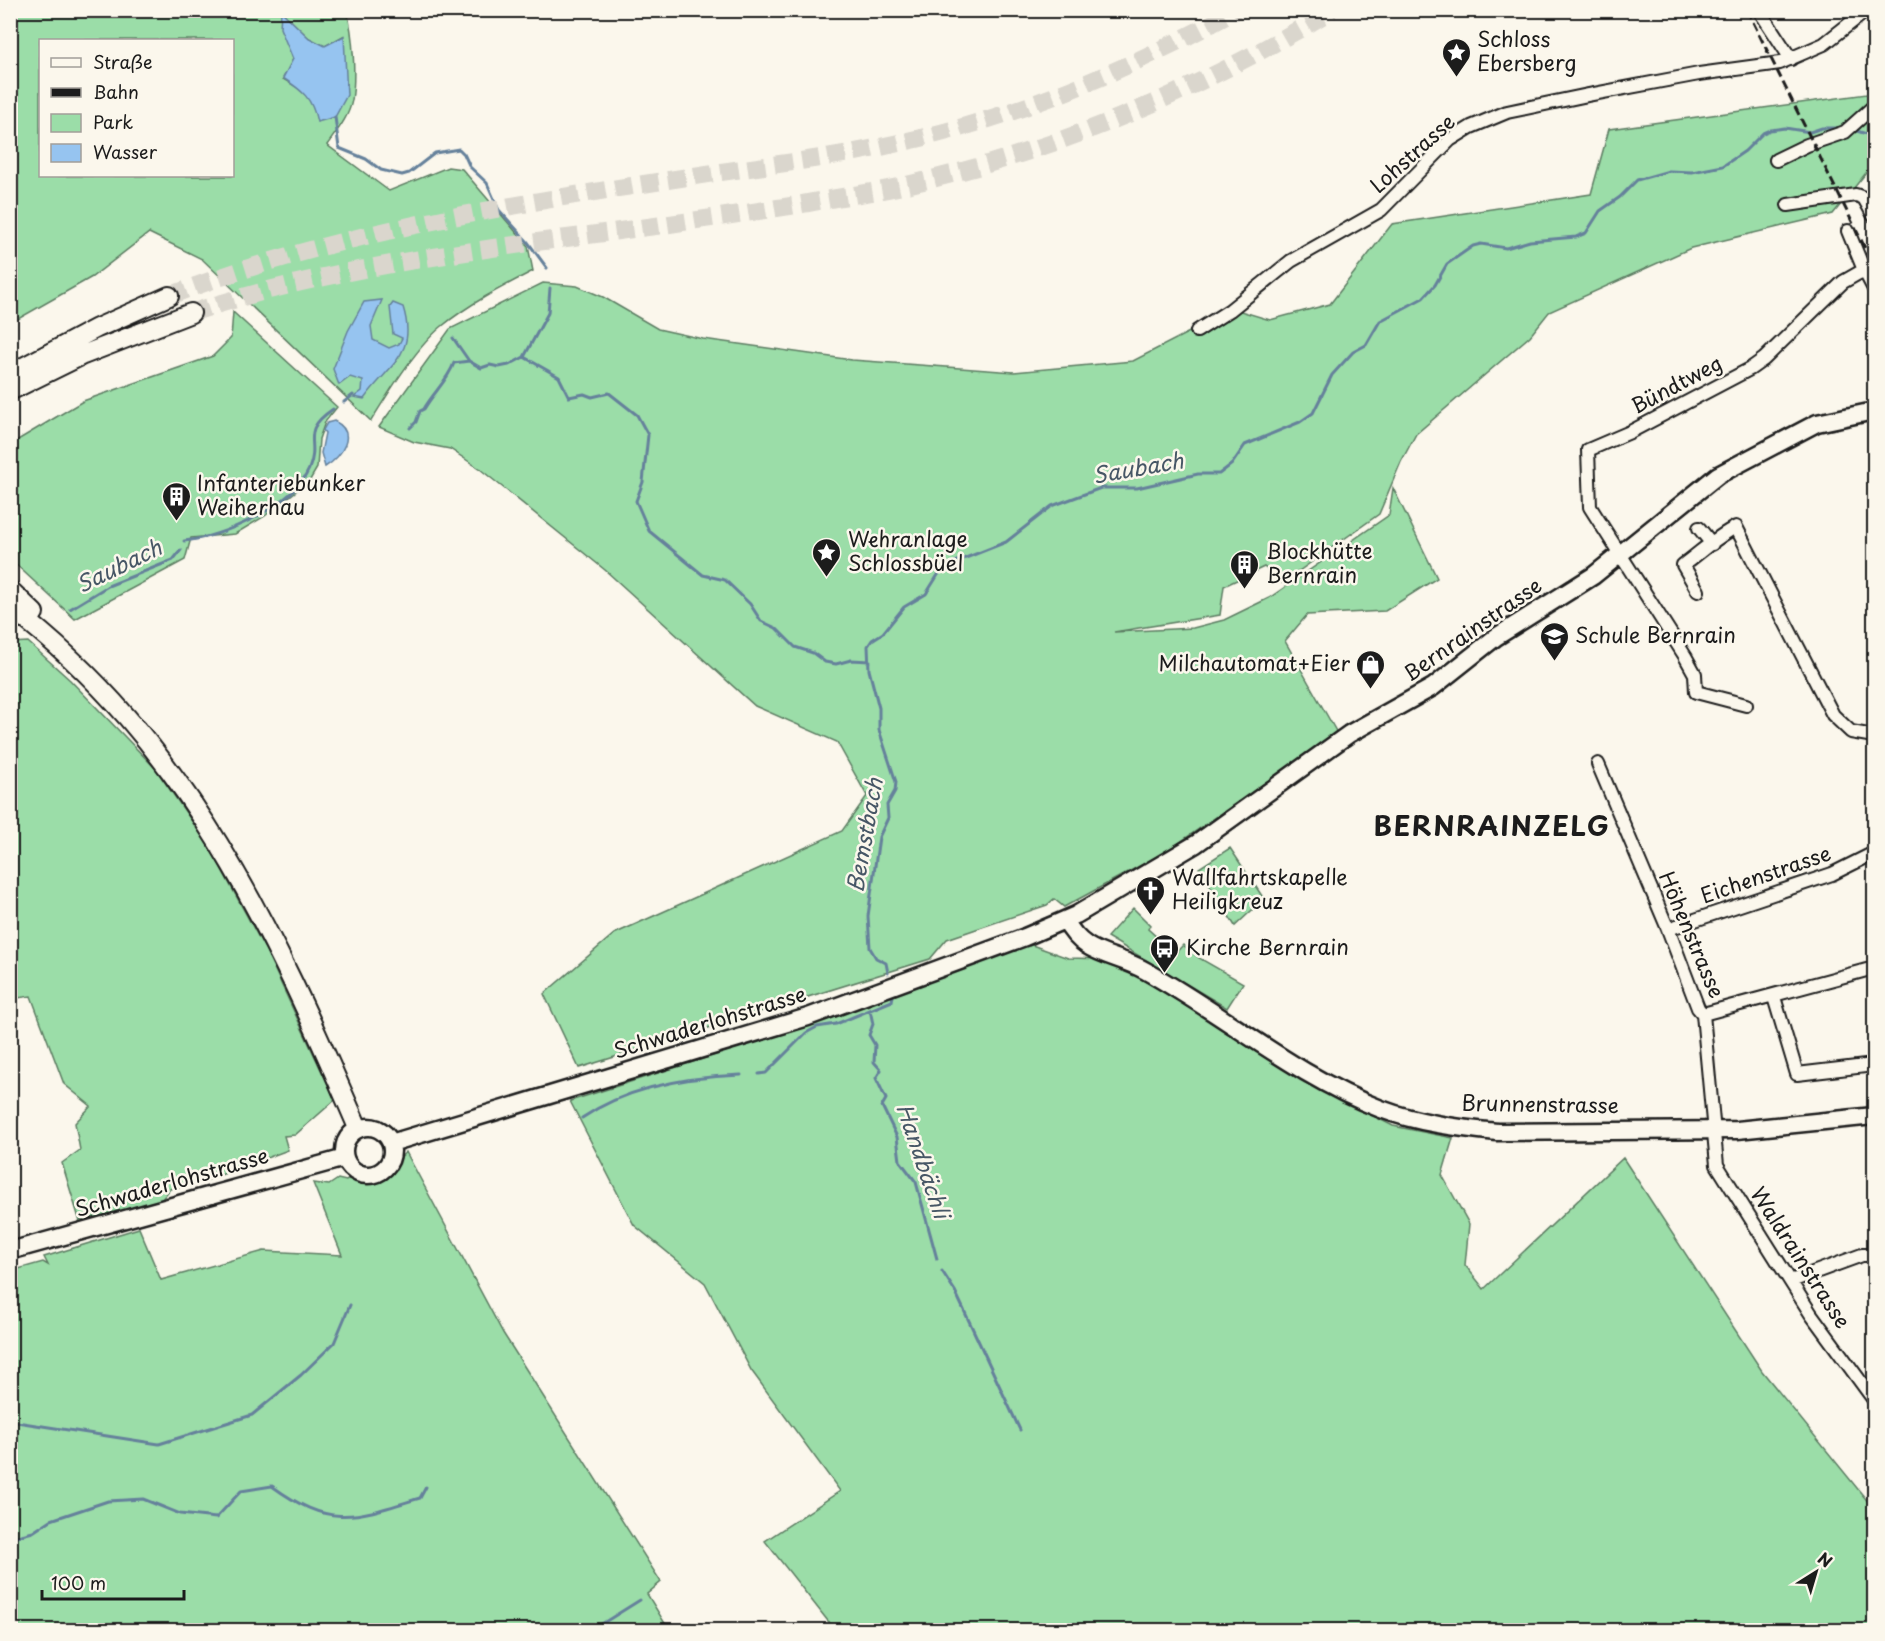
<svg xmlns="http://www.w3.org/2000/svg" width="1885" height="1641" font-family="'Playpen Sans',sans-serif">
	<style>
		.green { fill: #9bdda8; stroke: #5c7c62; stroke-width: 1.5; fill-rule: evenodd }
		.water { fill: #96c4f0; stroke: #65819b; stroke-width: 1.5 }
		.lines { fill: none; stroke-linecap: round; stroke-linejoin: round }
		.stream { stroke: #65819b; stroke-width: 3 }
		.highway-tunnel { stroke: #dad6cd; stroke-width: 18; stroke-dasharray: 18 9; stroke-linecap: butt }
		.minor-casing { stroke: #1c1c1c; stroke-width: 16 }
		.major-casing { stroke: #1c1c1c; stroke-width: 21 }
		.highway-casing { stroke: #1c1c1c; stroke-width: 22 }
		.minor { stroke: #fbf7ec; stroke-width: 12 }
		.major { stroke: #fbf7ec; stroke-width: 16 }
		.highway { stroke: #fbf7ec; stroke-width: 18 }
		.rail { stroke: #1c1c1c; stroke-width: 3; stroke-dasharray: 9 4.5; stroke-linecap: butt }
		.labels { text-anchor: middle; stroke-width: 5; stroke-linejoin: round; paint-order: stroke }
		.poi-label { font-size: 21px; fill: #1c1c1c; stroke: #fbf7ec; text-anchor: start }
		.street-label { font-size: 21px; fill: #1c1c1c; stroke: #fbf7ec }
		.water-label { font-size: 22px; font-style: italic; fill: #475766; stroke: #fbf7ec }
		.district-label { font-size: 27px; font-weight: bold; letter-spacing: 1.5px; fill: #1c1c1c; stroke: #fbf7ec }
	</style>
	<rect width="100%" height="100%" fill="#fbf7ec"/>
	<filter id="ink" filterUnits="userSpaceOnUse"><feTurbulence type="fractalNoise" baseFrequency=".0167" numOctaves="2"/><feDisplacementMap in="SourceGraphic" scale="12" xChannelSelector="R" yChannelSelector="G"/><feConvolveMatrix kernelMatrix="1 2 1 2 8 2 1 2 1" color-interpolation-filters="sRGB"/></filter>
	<g filter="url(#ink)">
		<path class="green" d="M11 11H347C353 34 356 76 352 100 349 117 337 131 327 145L389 191 448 167 462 169 528 246 533 271C500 288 469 304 441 327 415 349 389 392 371 421L202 259 149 233 92 277 11 323ZM281 11 309 38 325 46 343 36 313 104 305 92 283 79 293 59ZM40 40H232V176H40Z
			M1874 93V163L1833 214 1691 248 1549 312 1530 336 1416 434 1401 462 1379 514 1282 583 1264 567 1224 586 1220 615 1114 632 1193 628 1224 620 1269 598 1389 515 1393 488 1437 578 1385 611 1307 615 1285 641 1337 733 1167 851 1064 907 1054 899 1047 905 947 939 930 959 579 1068 544 994 614 934 842 831 867 796 837 742 755 706 605 570 480 469 450 449 414 442 379 427 450 329 543 283 577 286 603 297 658 329 703 339 852 360 1014 372 1133 361 1234 309 1270 320 1330 304 1392 224 1591 194 1609 129Z
			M233 312 337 407 325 422 319 439 317 468 310 480 265 516 235 534 191 538 185 560 75 619 11 560V444L83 401 213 356 231 338Z
			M28 642 70 680 155 768 209 846 266 951 335 1100 295 1135 284 1136 288 1150 207 1180 170 1189 159 1203 81 1225 62 1163 80 1150 75 1123 91 1106 64 1084 31 996 11 999 10 643Z
			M1230 848 1264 899 1235 926 1199 868Z
			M1133 908 1150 925 1148 929 1160 940 1155 948 1170 959 1183 945 1199 958 1243 983 1227 1008 1107 937Z
			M1029 944 1068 958 1108 959 1348 1103 1393 1126 1453 1138 1442 1175 1469 1224 1465 1265 1484 1289 1623 1158 1762 1371 1874 1509V1630H835L765 1541 840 1491 751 1370 705 1283 634 1225 570 1101 822 1021Z
			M406 1152 503 1333 661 1582 647 1594 669 1630H11V1271L43 1262 48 1265 44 1257 139 1228 161 1280 264 1251 342 1255 313 1183 329 1185 338 1179 346 1181 351 1177 378 1178Z"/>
		<path class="water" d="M281 11 309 38 325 46 344 36 347 95 335 117 317 122C312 98 303 91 283 78L293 59 280 28Z
			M382 300 371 326 373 340 389 348 399 344 402 338 393 334 390 307 393 303 403 307C418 355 389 364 364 399L354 397 362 391 363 381 350 377 339 385 333 369 348 331 364 302Z
			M334 421C359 433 341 457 325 467L321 453 325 433 323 430 327 423Z"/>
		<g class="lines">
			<path class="stream" d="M335 117 339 148 366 159 381 170 402 175 409 173 435 153 459 149 464 154 470 167 487 183 499 210 527 241 547 268
				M1853 130 1874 136
				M550 288 548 313 524 357 559 377 569 397 584 394 592 397 609 393 637 415 648 435 643 482 636 501 649 531 703 575 725 580 750 604 761 621 776 628 795 647 813 653 825 662 836 664 851 660 870 661
				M453 338 469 361
				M344 402 353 395
				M410 428 416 422 420 411 424 409C433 393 448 380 454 363L469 361 481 368 490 365 499 367 509 365 524 357
				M184 541C221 538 293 506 309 469 321 440 298 433 333 409
				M70 609 108 586 173 560 181 550
				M10 642 13 640
				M888 973 886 963 876 958 870 948 868 916 879 837 888 818 887 805 895 791 896 782 879 730V708L869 670 868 646 872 640 883 633 904 607 926 594 943 567 1006 542 1052 506 1101 488H1137L1198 474H1219L1232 464 1245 445 1300 422 1313 413 1332 375 1353 352 1366 345 1380 321 1423 298 1435 285 1447 264 1473 246 1481 244 1506 248 1530 241 1576 237 1586 233 1600 211 1620 197 1637 180 1669 171 1692 172 1723 166 1745 151 1763 133 1770 130 1785 128 1810 132 1822 128H1844
				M870 1010 873 1024 869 1035 875 1045 874 1062 881 1070 876 1078 886 1099 882 1106 897 1137 900 1161 916 1182 937 1259
				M759 1074 766 1073 806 1033 817 1027 836 1024 892 1001 893 996
				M582 1118C627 1087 687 1077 741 1075
				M942 1271 955 1291 1020 1430
				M10 1421 159 1444 252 1415 301 1375 334 1343 350 1305
				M10 1538 33 1532 51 1520 108 1501 143 1499 180 1514 216 1518 241 1491 272 1486C331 1529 355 1518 420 1498L426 1487
				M592 1630 640 1600"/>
			<path class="highway-tunnel" d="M169 296C342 229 525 203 707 174 769 165 833 158 894 144 1014 119 1130 69 1237 10
				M191 313C292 279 395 262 500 247 603 233 706 220 808 203 839 197 871 193 902 186 1055 152 1198 91 1332 10"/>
			<defs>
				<path id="minor" d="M1759 10 1791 59
					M1776 160 1807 145 1845 132 1874 106
					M1788 205 1856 195 1864 198 1874 216
					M1848 231 1864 270
					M1197 331 1230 310 1291 261 1381 210 1450 140 1471 127 1507 112 1588 95 1699 74 1780 63 1824 44 1867 10
					M1699 528 1712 544
					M1698 591 1683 565C1701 552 1716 537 1736 527L1833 715 1851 732 1874 736
					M1746 705 1696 692 1695 674 1685 656 1590 507 1588 450 1630 432 1750 369 1764 359 1843 282 1864 270 1874 289
					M1598 764 1668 929 1698 1008 1703 1014 1717 1165 1811 1314 1874 1400
					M1668 929 1832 874 1874 853
					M1774 997 1797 1074 1874 1065
					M1703 1014 1874 968
					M1791 1281 1862 1255H1874"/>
				<path id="major" d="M1065 920C1084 957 1113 952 1146 971 1225 1015 1297 1077 1381 1109 1418 1123 1458 1128 1497 1132L1737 1130 1874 1116
					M344 1151a24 24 0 1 1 48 0a24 24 0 1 1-48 0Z
					M391 1143 808 1017 1025 937 1076 915 1196 844 1349 734 1433 687 1496 637 1593 576 1718 475 1817 423 1874 411
					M10 1251 345 1158"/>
				<path id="highway" d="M10 374 97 328 169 296
					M10 391 83 355 191 313
					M10 590 34 613
					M10 607C188 743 272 928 358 1128"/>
			</defs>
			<use href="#minor" class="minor-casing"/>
			<use href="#major" class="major-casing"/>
			<use href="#highway" class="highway-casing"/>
			<use href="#minor" class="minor"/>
			<use href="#major" class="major"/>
			<use href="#highway" class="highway"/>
			<path class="rail" d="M1747 10 1874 266"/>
		</g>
	</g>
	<defs>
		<symbol id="sight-pin" viewBox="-11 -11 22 30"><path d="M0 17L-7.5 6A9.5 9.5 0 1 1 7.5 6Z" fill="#1c1c1c" stroke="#fbf7ec"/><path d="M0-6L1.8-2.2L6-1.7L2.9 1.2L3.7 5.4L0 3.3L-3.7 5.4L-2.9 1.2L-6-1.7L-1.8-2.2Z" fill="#fff"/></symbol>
		<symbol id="building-pin" viewBox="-11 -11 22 30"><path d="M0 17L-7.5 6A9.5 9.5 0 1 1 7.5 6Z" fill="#1c1c1c" stroke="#fbf7ec"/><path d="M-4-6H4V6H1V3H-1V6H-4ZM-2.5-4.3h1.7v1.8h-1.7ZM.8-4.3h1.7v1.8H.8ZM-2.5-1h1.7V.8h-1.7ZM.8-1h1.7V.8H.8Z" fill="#fff"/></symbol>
		<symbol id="school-pin" viewBox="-11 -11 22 30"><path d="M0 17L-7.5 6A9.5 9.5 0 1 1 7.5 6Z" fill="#1c1c1c" stroke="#fbf7ec"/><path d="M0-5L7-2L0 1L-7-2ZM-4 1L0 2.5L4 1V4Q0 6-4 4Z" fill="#fff"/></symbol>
		<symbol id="shop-pin" viewBox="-11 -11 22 30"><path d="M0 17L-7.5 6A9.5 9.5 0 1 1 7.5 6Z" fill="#1c1c1c" stroke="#fbf7ec"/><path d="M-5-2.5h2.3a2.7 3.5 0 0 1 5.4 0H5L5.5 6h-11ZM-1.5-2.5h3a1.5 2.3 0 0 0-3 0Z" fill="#fff"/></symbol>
		<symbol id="church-pin" viewBox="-11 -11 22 30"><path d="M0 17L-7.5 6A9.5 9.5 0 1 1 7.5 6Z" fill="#1c1c1c" stroke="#fbf7ec"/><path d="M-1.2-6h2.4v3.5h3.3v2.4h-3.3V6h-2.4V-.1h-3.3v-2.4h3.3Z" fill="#fff"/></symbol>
		<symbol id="bus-pin" viewBox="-11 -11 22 30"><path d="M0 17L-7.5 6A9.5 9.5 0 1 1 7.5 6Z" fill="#1c1c1c" stroke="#fbf7ec"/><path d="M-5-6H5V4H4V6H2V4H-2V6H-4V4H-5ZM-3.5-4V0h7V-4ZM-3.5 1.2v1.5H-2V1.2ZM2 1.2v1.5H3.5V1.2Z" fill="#fff"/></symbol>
	</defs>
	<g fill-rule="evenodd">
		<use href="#sight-pin" x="1440" y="36" width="33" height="45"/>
		<use href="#building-pin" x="160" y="480" width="33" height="45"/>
		<use href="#sight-pin" x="810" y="536" width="33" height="45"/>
		<use href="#building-pin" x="1228" y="548" width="33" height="45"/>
		<use href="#school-pin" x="1538" y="620" width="33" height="45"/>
		<use href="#shop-pin" x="1354" y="648" width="33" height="45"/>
		<use href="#church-pin" x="1134" y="874" width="33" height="45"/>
		<use href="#bus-pin" x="1148" y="932" width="33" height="45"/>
	</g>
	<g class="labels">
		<g class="poi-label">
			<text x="1477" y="47">Schloss<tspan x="1477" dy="24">Ebersberg</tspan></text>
			<text x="197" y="491">Infanteriebunker<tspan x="197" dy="24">Weiherhau</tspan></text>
			<text x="848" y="547">Wehranlage<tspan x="848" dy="24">Schlossbüel</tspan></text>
			<text x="1266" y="559">Blockhütte<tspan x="1266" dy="24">Bernrain</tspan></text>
			<text x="1575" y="643">Schule Bernrain</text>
			<text x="1350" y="671" text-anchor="end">Milchautomat+Eier</text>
			<text x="1172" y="885">Wallfahrtskapelle<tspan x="1172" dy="24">Heiligkreuz</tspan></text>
			<text x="1186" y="955">Kirche Bernrain</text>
		</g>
		<g class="street-label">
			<text transform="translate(1413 154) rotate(-42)" y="7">Lohstrasse</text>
			<text transform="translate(1677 385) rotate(-28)" y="7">Bündtweg</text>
			<text transform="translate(1473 630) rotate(-35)" y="7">Bernrainstrasse</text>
			<text transform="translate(1766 875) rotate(-19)" y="7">Eichenstrasse</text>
			<text transform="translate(1691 935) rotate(67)" y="7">Höhenstrasse</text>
			<text transform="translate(710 1023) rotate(-17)" y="7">Schwaderlohstrasse</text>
			<text transform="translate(1540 1105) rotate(1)" y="7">Brunnenstrasse</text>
			<text transform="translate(172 1183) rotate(-16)" y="7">Schwaderlohstrasse</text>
			<text transform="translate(1800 1258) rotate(57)" y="7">Waldrainstrasse</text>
		</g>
		<g class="water-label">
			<text transform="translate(1138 468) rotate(-10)" y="8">Saubach</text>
			<text transform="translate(119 566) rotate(-26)" y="8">Saubach</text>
			<text transform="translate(865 835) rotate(-80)" y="8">Bemstbach</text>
			<text transform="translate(923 1161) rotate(71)" y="8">Handbächli</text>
		</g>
		<g class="district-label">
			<text x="1492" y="836">BERNRAINZELG</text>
		</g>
	</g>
	<rect width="1885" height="1641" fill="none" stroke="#fbf7ec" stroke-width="36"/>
	<rect x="18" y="18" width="1849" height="1605" fill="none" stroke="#1c1c1c" stroke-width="2" filter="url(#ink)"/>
	<rect x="39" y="39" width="195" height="138" fill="#fbf7ec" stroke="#a29f99" stroke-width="1.5"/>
	<rect x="51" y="58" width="30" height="9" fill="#fbf7ec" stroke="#a29f99" stroke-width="1.5"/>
	<text x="93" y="69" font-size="18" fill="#1c1c1c">Straße</text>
	<rect x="51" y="88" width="30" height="9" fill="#1c1c1c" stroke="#a29f99" stroke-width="1.5"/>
	<text x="93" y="99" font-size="18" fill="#1c1c1c">Bahn</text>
	<rect x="51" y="114" width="30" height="18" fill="#9bdda8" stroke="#a29f99" stroke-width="1.5"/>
	<text x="93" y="129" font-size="18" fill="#1c1c1c">Park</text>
	<rect x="51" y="144" width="30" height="18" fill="#96c4f0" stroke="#a29f99" stroke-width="1.5"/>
	<text x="93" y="159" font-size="18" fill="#1c1c1c">Wasser</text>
	<g transform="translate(1816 1572) rotate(37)" stroke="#fbf7ec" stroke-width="4.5" paint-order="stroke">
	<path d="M0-4.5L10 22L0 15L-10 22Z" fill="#1c1c1c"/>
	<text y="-9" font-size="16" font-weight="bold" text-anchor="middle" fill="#1c1c1c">N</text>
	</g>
	<path d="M42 1590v9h142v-9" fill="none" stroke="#1c1c1c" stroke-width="3"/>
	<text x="51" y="1590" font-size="18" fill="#1c1c1c" stroke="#fbf7ec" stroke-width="4.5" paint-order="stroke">100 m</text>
</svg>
